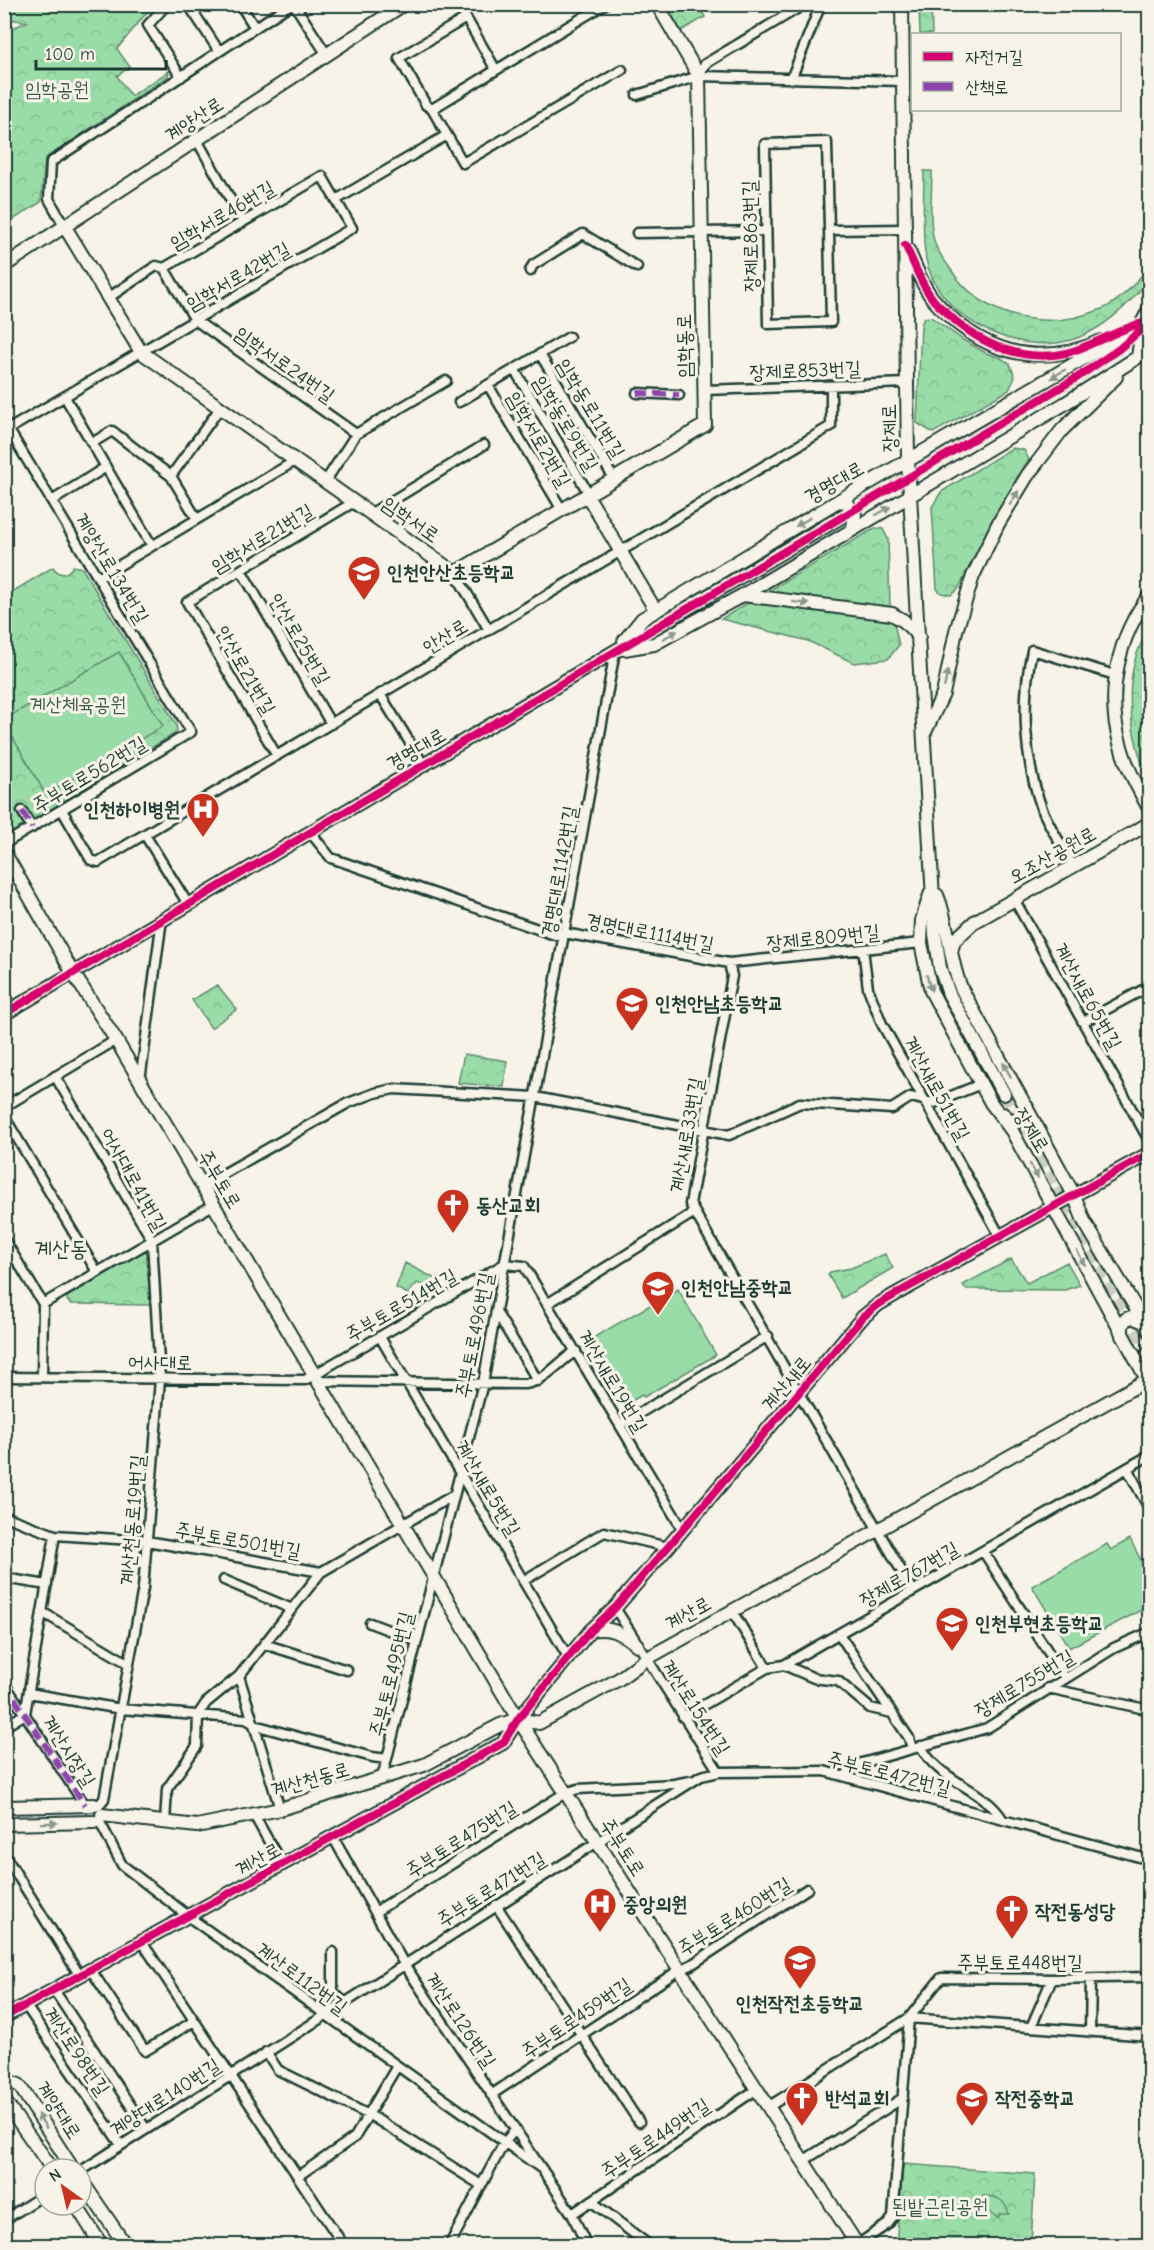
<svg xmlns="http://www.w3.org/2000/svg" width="1154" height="2250" font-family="'Comic Neue','Poor Story',sans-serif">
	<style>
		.forest { fill: url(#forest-crowns); stroke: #5c8c6e; stroke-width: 1.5 }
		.garden { fill: #9adca7; stroke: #5c8c6e; stroke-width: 1.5 }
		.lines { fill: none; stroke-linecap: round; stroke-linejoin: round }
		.secondary-tunnel { stroke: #cccfc4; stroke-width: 12; stroke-dasharray: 12 6; stroke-linecap: butt }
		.street-casing { stroke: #1f3d34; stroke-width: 13 }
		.secondary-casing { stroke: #1f3d34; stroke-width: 16 }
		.street { stroke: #f7f3e8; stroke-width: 8 }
		.secondary { stroke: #f7f3e8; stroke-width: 12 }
		.quiet { stroke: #8e44ad; stroke-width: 6; stroke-dasharray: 12 6; stroke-linecap: butt }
		.cycleway-casing { stroke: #f7f3e8; stroke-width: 11 }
		.cycleway { stroke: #d6006c; stroke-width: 8 }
		.oneway { fill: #8b988e }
		.labels { text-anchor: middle; stroke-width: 6; stroke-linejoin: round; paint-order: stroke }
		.park-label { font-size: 20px; fill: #385d4b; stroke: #f7f3e8 }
		.street-label { font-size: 20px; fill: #1f3d34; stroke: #f7f3e8 }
		.poi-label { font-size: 20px; font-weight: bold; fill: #1f3d34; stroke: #f7f3e8; text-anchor: start }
		.quarter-label { font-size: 22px; fill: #1f3d34; stroke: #f7f3e8 }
	</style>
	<defs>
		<pattern id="forest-crowns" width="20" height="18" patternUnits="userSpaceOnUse" patternTransform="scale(1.5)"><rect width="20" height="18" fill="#9adca7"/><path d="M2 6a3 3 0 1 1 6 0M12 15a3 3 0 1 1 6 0" fill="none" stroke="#84be90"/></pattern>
	</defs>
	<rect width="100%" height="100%" fill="#f7f3e8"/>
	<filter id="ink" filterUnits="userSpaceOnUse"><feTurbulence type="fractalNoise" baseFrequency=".0167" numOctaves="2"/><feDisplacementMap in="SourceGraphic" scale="12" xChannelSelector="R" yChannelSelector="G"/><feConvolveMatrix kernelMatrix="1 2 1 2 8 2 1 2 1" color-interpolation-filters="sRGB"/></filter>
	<g filter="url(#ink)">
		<path class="forest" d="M5 4 153 5 117 49 130 67 117 76 131 96 169 71 168 76 45 159 41 202 5 225V31L27 22 5 18Z
			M666 5H698L705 17 681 31Z
			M919 5H931L932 34H920Z
			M924 171H932C932 193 928 222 935 244 938 252 944 260 949 267 983 320 1046 332 1102 309 1120 302 1137 281 1149 267V279C1129 305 1104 330 1071 340 1018 355 945 322 928 267 921 247 924 195 924 171Z
			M931 317 963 340 986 353 1001 358 1010 364 1015 377 1009 390 933 433 917 423 921 325 924 318Z
			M1012 448 1024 450 1029 460 1020 473 958 589 951 595 941 593 937 589 932 507 941 492Z
			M875 528 883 529 888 539 890 605 899 645 888 659 854 663 808 641 721 619Z
			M73 566 82 568 176 724 177 730 174 734 10 834 4 832V587L9 594 53 567C59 576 67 576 73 566Z
			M1149 625 1150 783H1149C1134 744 1124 702 1135 660 1138 648 1145 637 1149 625Z
			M217 985 237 1009 211 1028 192 1000Z
			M464 1054 507 1061 504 1087 458 1083Z
			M147 1249 150 1305 70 1304 67 1300V1297Z
			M885 1254 893 1268 842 1298 828 1275 830 1272 851 1268Z
			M1011 1259 1027 1283 1067 1262 1080 1285 1065 1290 966 1289 963 1285Z
			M405 1263 436 1279 432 1288 417 1283 408 1294 396 1288Z
			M903 2164 1035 2174 1031 2245 896 2246Z"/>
		<path class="garden" d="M119 652 163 726 46 795 5 724V719Z
			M678 1289 716 1355 644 1397 642 1395 628 1403 625 1398 619 1401 588 1347 593 1344 591 1339Z
			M1130 1539 1149 1576V1606L1069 1648 1032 1586 1107 1544 1111 1550Z
			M983 2196C998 2196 1005 2200 1009 2214H1000L998 2218 983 2207Z"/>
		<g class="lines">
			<path class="secondary-tunnel" d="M846 514 1078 377 1119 349 1146 325
				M1004 1094 1148 1353"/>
			<defs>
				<path id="street" d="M167 4 148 25 181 77
					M188 4 219 51
					M240 4 255 28
					M294 4 327 55
					M458 4 496 70
					M466 18 399 58 426 105 432 109 605 4
					M699 76 705 64 805 4
					M791 79 821 4
					M637 95 699 76 903 81
					M432 109 463 163 622 70
					M197 140 243 222
					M336 200 447 135
					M65 227 49 199 51 162 291 4
					M829 230 831 322 768 324 765 144 827 142 829 230 905 229
					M637 233 765 231
					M164 268 195 320 356 434
					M530 271 533 265 583 234 637 267
					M540 354 614 479
					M514 369 589 494
					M488 385 562 510
					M704 390 908 383
					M637 393 679 395
					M65 397 152 546
					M459 402 569 337
					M4 422 191 732 4 844
					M9 429 352 228 322 176 164 268 156 266 108 298
					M92 443 112 431 171 476 197 519
					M171 476 220 408
					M325 482 356 434 446 381
					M52 501 106 467
					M370 514 484 445
					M241 570 331 724
					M455 573 489 630
					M98 578 295 461
					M380 694 423 764
					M277 756 187 602 354 502
					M62 810 91 860 98 862 831 426V386
					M22 811 32 828
					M310 832 331 858 555 935 564 933 729 963 921 943
					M145 835 188 904
					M1073 866C1063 847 1050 828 1042 809 1024 759 1021 702 1032 650L1115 675
					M1014 899 1150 1142
					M863 949 868 988 882 1024 1000 1236
					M729 963 732 976 690 1204 913 1591
					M1083 1022 1150 986
					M55 1076 152 1240 160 1379 143 1588 104 1799 98 1806
					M140 1081 162 919
					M4 1107 116 1040
					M4 1116 97 1272
					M202 1186 348 1103 375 1093 394 1089 535 1097 729 1135 800 1103 892 1109 911 1097 934 1103 981 1084
					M4 1239 43 1304 42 1377
					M43 1304 213 1205
					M547 1304 693 1213
					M496 1312 538 1381
					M380 1337 568 1657
					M4 1377 305 1380 504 1264 524 1266 683 1530
					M317 1381 525 1384C546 1381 558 1362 576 1351
					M620 1425 768 1336
					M1127 1468 1150 1510
					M4 1516 55 1535 147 1541 321 1572 454 1495
					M983 1551 1065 1678
					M4 1578 47 1585
					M224 1580 292 1609
					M523 1581 604 1532 668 1547
					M615 1608 719 1772
					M732 1611 767 1668
					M42 1612 129 1664
					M370 1623 417 1641
					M839 1634 909 1738 912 1749
					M264 1644 347 1670
					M784 1665 814 1678 838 1681 870 1708 892 1713
					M239 1676 280 1809
					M4 1683 85 1805
					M1048 1688 1150 1710
					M29 1693 121 1709 246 1719 258 1726 372 1757 387 1759
					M683 1717 767 1668 784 1665 1150 1455
					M4 1727 25 1714 55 1535
					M921 1746C938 1782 983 1787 1003 1820
					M845 1776 855 1765 987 1728 1114 1648 1150 1632
					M382 1778 483 1383 615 651
					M254 1815 282 1865
					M99 1820 122 1865 196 1922 542 2169
					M165 1823 167 1789 197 1746 198 1715 206 1703 239 1676 321 1572
					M333 1837 404 1964 572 2214 587 2246
					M4 1854 80 1976
					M496 1905 639 2122
					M375 1912 565 1793 578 1789 674 1784 690 1781
					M142 1942 344 2246
					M333 1952V1992L344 2002
					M91 1970 145 2051 194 2021
					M54 1990 146 2129
					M26 2006 121 2145
					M1031 2027 1052 1979
					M1090 2032 1091 1979
					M266 2052 278 2070 373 2117 481 2185
					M491 2095 679 1970 691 1965 807 1889
					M768 2107 909 2018 1150 2036
					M803 2161 903 2098
					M81 2171 701 1776 719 1772 824 1771 1150 1860
					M298 2176 355 2137 397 2066
					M591 2201 650 2246
					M572 2214 757 2089
					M4 2220 45 2194
					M857 2245 888 2224 893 2217 909 2018 941 1978 1052 1979 1150 1977
					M449 2246 504 2143 515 2130"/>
				<path id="secondary" d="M902 4 908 460 935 934 940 968 949 994 1004 1094
					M65 227 141 352 455 573 587 495
					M908 250C915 265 922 286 933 299 978 352 1037 370 1101 341
					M4 266 404 4
					M838 501 846 502 855 514 853 528
					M743 595 892 614 904 621 919 637
					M1150 595C1118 635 1106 693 1120 743 1126 767 1138 788 1150 810
					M656 611 587 495 705 425 699 76 657 4
					M624 641 642 619 838 501 1148 321
					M624 649 654 644 743 595 1064 404 1138 357 1143 321 1150 308
					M925 732 943 694 956 631 973 576 998 524 1027 476 1062 430 1116 377
					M4 852 73 973 116 1040 518 1719 858 2246
					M931 892 922 920 921 943 931 991 991 1103 1012 1131 1150 1385
					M937 895C950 927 948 956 961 988L1074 1195 1084 1221 1150 1332
					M951 952 954 941 974 922 1150 823
					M4 1014 846 514
					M1003 1114C1015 1126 1024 1125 1027 1107
					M1122 1336V1325L1126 1319 1132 1317 1144 1322
					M1148 1353 1150 1355
					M591 1630C610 1626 622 1633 637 1645
					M4 1807 94 1805
					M102 1815 197 1826 280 1809 424 1765 500 1725 518 1719 539 1723 619 1679 646 1659 1147 1380
					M4 1824 94 1822
					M4 2017 503 1743 518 1719 590 1631 615 1608 668 1547 863 1317 879 1304 896 1294 1150 1153
					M4 2080 19 2085 73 2169
					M4 2100 52 2169
					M81 2180 126 2246
					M76 2205 102 2246"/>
			</defs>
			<use href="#street" class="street-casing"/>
			<use href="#secondary" class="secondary-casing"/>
			<use href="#street" class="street"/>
			<use href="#secondary" class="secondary"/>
			<path class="quiet" d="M637 393 679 395
				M22 811 32 828
				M4 1683 85 1805"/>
			<defs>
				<path id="cycleway" d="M905 245C914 262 920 283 932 298 936 304 943 309 948 314 981 346 1028 365 1073 351 1091 346 1132 323 1144 323
					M4 1014 1078 377 1119 349 1150 322
					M4 2017 503 1743 518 1719 590 1631 615 1608 668 1547 863 1317 879 1304 896 1294 1150 1153"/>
			</defs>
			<use href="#cycleway" class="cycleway-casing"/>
			<use href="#cycleway" class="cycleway"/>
		</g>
		<defs><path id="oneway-solid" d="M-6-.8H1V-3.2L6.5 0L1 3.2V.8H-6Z" transform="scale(1.5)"/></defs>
		<g class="oneway">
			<use href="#oneway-solid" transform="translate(1058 374) rotate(148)"/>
			<use href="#oneway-solid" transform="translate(1014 498) rotate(-59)"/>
			<use href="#oneway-solid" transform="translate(883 511) rotate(-30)"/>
			<use href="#oneway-solid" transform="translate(803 522) rotate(149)"/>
			<use href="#oneway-solid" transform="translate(801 603) rotate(7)"/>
			<use href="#oneway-solid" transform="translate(670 635) rotate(-29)"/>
			<use href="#oneway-solid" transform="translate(946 679) rotate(-78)"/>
			<use href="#oneway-solid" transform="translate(929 983) rotate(73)"/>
			<use href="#oneway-solid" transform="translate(1007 1070) rotate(-119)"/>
			<use href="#oneway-solid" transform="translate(1034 1171) rotate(61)"/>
			<use href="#oneway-solid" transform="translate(1081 1258) rotate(61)"/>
			<use href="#oneway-solid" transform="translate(49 1823) rotate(-1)"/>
			<use href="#oneway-solid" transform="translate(42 2121) rotate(-123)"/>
		</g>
	</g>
	<defs>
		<symbol id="school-pin" viewBox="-11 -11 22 30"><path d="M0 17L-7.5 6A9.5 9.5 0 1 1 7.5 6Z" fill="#c8321e" stroke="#f7f3e8"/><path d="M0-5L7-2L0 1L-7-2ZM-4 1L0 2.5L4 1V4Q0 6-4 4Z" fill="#fff"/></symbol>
		<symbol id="hospital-pin" viewBox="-11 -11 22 30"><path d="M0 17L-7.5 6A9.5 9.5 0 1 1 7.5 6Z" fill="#c8321e" stroke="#f7f3e8"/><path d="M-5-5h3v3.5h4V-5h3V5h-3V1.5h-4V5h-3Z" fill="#fff"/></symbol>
		<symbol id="church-pin" viewBox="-11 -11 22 30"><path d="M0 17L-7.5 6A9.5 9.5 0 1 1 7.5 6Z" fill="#c8321e" stroke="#f7f3e8"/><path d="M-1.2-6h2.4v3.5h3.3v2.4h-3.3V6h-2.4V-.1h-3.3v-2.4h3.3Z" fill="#fff"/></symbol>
	</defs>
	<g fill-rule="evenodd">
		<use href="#school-pin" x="345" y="553" width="38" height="52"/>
		<use href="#hospital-pin" x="184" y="790" width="38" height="52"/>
		<use href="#school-pin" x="613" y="984" width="38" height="52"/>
		<use href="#church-pin" x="434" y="1186" width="38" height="52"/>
		<use href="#school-pin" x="639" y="1268" width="38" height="52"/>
		<use href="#school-pin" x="933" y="1604" width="38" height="52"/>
		<use href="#hospital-pin" x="581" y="1885" width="38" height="52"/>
		<use href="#church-pin" x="993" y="1892" width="38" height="52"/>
		<use href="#school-pin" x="781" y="1942" width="38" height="52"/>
		<use href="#church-pin" x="783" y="2079" width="38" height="52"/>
		<use href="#school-pin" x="953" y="2079" width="38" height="52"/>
	</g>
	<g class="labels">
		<g class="park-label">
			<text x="57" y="96">임학공원</text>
			<text x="78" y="711">계산체육공원</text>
			<text x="940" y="2213">된밭근린공원</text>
		</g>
		<g class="street-label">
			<text transform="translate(194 119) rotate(-33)" y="7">계양산로</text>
			<text transform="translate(222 215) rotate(-30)" y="7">임학서로46번길</text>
			<text transform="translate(750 236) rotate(-91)" y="7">장제로863번길</text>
			<text transform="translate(238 276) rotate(-30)" y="7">임학서로42번길</text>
			<text transform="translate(684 346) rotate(-91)" y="7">임학동로</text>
			<text transform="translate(285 364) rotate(35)" y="7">임학서로24번길</text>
			<text transform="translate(805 370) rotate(-2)" y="7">장제로853번길</text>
			<text transform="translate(591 408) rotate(59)" y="7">임학동로11번길</text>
			<text transform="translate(566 423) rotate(59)" y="7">임학동로9번길</text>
			<text transform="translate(889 428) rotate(-91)" y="7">장제로</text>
			<text transform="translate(539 439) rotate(60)" y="7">임학서로2번길</text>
			<text transform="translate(834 482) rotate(-30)" y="7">경명대로</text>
			<text transform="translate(411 519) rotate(35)" y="7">임학서로</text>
			<text transform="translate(262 538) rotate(-31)" y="7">임학서로21번길</text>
			<text transform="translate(112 568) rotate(59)" y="7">계양산로134번길</text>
			<text transform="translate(445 636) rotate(-31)" y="7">안산로</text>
			<text transform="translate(300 639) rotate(60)" y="7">안산로25번길</text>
			<text transform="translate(246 670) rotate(60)" y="7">안산로21번길</text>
			<text transform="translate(416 749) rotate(-31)" y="7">경명대로</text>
			<text transform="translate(89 774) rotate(-31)" y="7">주부토로562번길</text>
			<text transform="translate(1052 855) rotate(-29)" y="7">오조산공원로</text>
			<text transform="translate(559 871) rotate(-80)" y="7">경명대로1142번길</text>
			<text transform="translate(650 932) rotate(11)" y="7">경명대로1114번길</text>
			<text transform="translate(823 937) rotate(-6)" y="7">장제로809번길</text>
			<text transform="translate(1088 996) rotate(61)" y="7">계산새로65번길</text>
			<text transform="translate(937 1088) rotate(61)" y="7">계산새로51번길</text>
			<text transform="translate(1032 1130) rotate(58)" y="7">장제로</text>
			<text transform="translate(686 1135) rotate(-80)" y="7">계산새로33번길</text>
			<text transform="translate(134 1179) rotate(61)" y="7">어사대로41번길</text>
			<text transform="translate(220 1179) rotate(59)" y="7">주부토로</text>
			<text transform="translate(401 1305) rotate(-30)" y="7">주부토로514번길</text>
			<text transform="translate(474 1335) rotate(-79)" y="7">주부토로496번길</text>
			<text transform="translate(160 1362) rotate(1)" y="7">어사대로</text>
			<text transform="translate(613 1381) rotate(59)" y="7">계산새로19번길</text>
			<text transform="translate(786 1383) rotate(-50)" y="7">계산새로</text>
			<text transform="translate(488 1488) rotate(59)" y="7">계산새로5번길</text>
			<text transform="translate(132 1520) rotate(-85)" y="7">계산천동로19번길</text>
			<text transform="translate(238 1540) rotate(10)" y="7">주부토로501번길</text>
			<text transform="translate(909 1574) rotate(-30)" y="7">장제로767번길</text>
			<text transform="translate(688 1613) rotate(-29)" y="7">계산로</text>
			<text transform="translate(391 1674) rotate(-76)" y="7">주부토로495번길</text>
			<text transform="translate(1024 1683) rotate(-31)" y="7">장제로755번길</text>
			<text transform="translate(696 1707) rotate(57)" y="7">계산로154번길</text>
			<text transform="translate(69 1751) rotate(57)" y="7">계산시장길</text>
			<text transform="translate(889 1773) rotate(14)" y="7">주부토로472번길</text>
			<text transform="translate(310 1779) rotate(-16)" y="7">계산천동로</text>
			<text transform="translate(461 1839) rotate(-32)" y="7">주부토로475번길</text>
			<text transform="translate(623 1847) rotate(57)" y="7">주부토로</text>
			<text transform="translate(258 1859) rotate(-29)" y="7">계산로</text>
			<text transform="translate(491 1889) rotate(-32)" y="7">주부토로471번길</text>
			<text transform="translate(734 1916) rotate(-32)" y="7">주부토로460번길</text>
			<text x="1020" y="1969">주부토로448번길</text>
			<text transform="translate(302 1978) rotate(36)" y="7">계산로112번길</text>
			<text transform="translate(576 2018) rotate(-34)" y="7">주부토로459번길</text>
			<text transform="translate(461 2020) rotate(56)" y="7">계산로126번길</text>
			<text transform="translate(77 2051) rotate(56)" y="7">계산로98번길</text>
			<text transform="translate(165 2097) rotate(-33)" y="7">계양대로140번길</text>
			<text transform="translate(59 2110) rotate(57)" y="7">계양대로</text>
			<text transform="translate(655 2138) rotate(-34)" y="7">주부토로449번길</text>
		</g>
		<g class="poi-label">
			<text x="387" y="579">인천안산초등학교</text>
			<text x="180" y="816" text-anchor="end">인천하이병원</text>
			<text x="655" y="1010">인천안남초등학교</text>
			<text x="476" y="1212">동산교회</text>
			<text x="681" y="1294">인천안남중학교</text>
			<text x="975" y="1630">인천부현초등학교</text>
			<text x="623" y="1911">중앙의원</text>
			<text x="1035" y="1918">작전동성당</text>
			<text x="800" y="2010" text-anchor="middle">인천작전초등학교</text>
			<text x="825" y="2105">반석교회</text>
			<text x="995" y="2105">작전중학교</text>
		</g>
		<g class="quarter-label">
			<text x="61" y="1256">계산동</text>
		</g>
	</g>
	<rect width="1154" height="2250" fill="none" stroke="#f7f3e8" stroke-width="24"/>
	<rect x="12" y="12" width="1130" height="2226" fill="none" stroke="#1f3d34" stroke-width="2" filter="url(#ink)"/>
	<rect x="911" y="33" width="210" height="78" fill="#f7f3e8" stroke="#a1aaa0" stroke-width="1.5"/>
	<rect x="923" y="52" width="30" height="9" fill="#d6006c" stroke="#a1aaa0" stroke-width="1.5"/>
	<text x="965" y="63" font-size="18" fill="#1f3d34">자전거길</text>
	<rect x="923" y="82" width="30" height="9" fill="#8e44ad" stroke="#a1aaa0" stroke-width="1.5"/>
	<text x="965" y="93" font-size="18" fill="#1f3d34">산책로</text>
	<g transform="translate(63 2187) rotate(326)"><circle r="28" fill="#f7f3e8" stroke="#a1aaa0" stroke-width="1.5"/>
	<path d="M0-4.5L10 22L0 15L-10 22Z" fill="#c8321e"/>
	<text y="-9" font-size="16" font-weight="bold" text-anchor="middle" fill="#1f3d34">N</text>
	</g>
	<path d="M36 60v9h130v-9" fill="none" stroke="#1f3d34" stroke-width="3"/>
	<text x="45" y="60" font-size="18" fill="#1f3d34" stroke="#f7f3e8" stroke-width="4.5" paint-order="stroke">100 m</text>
</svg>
